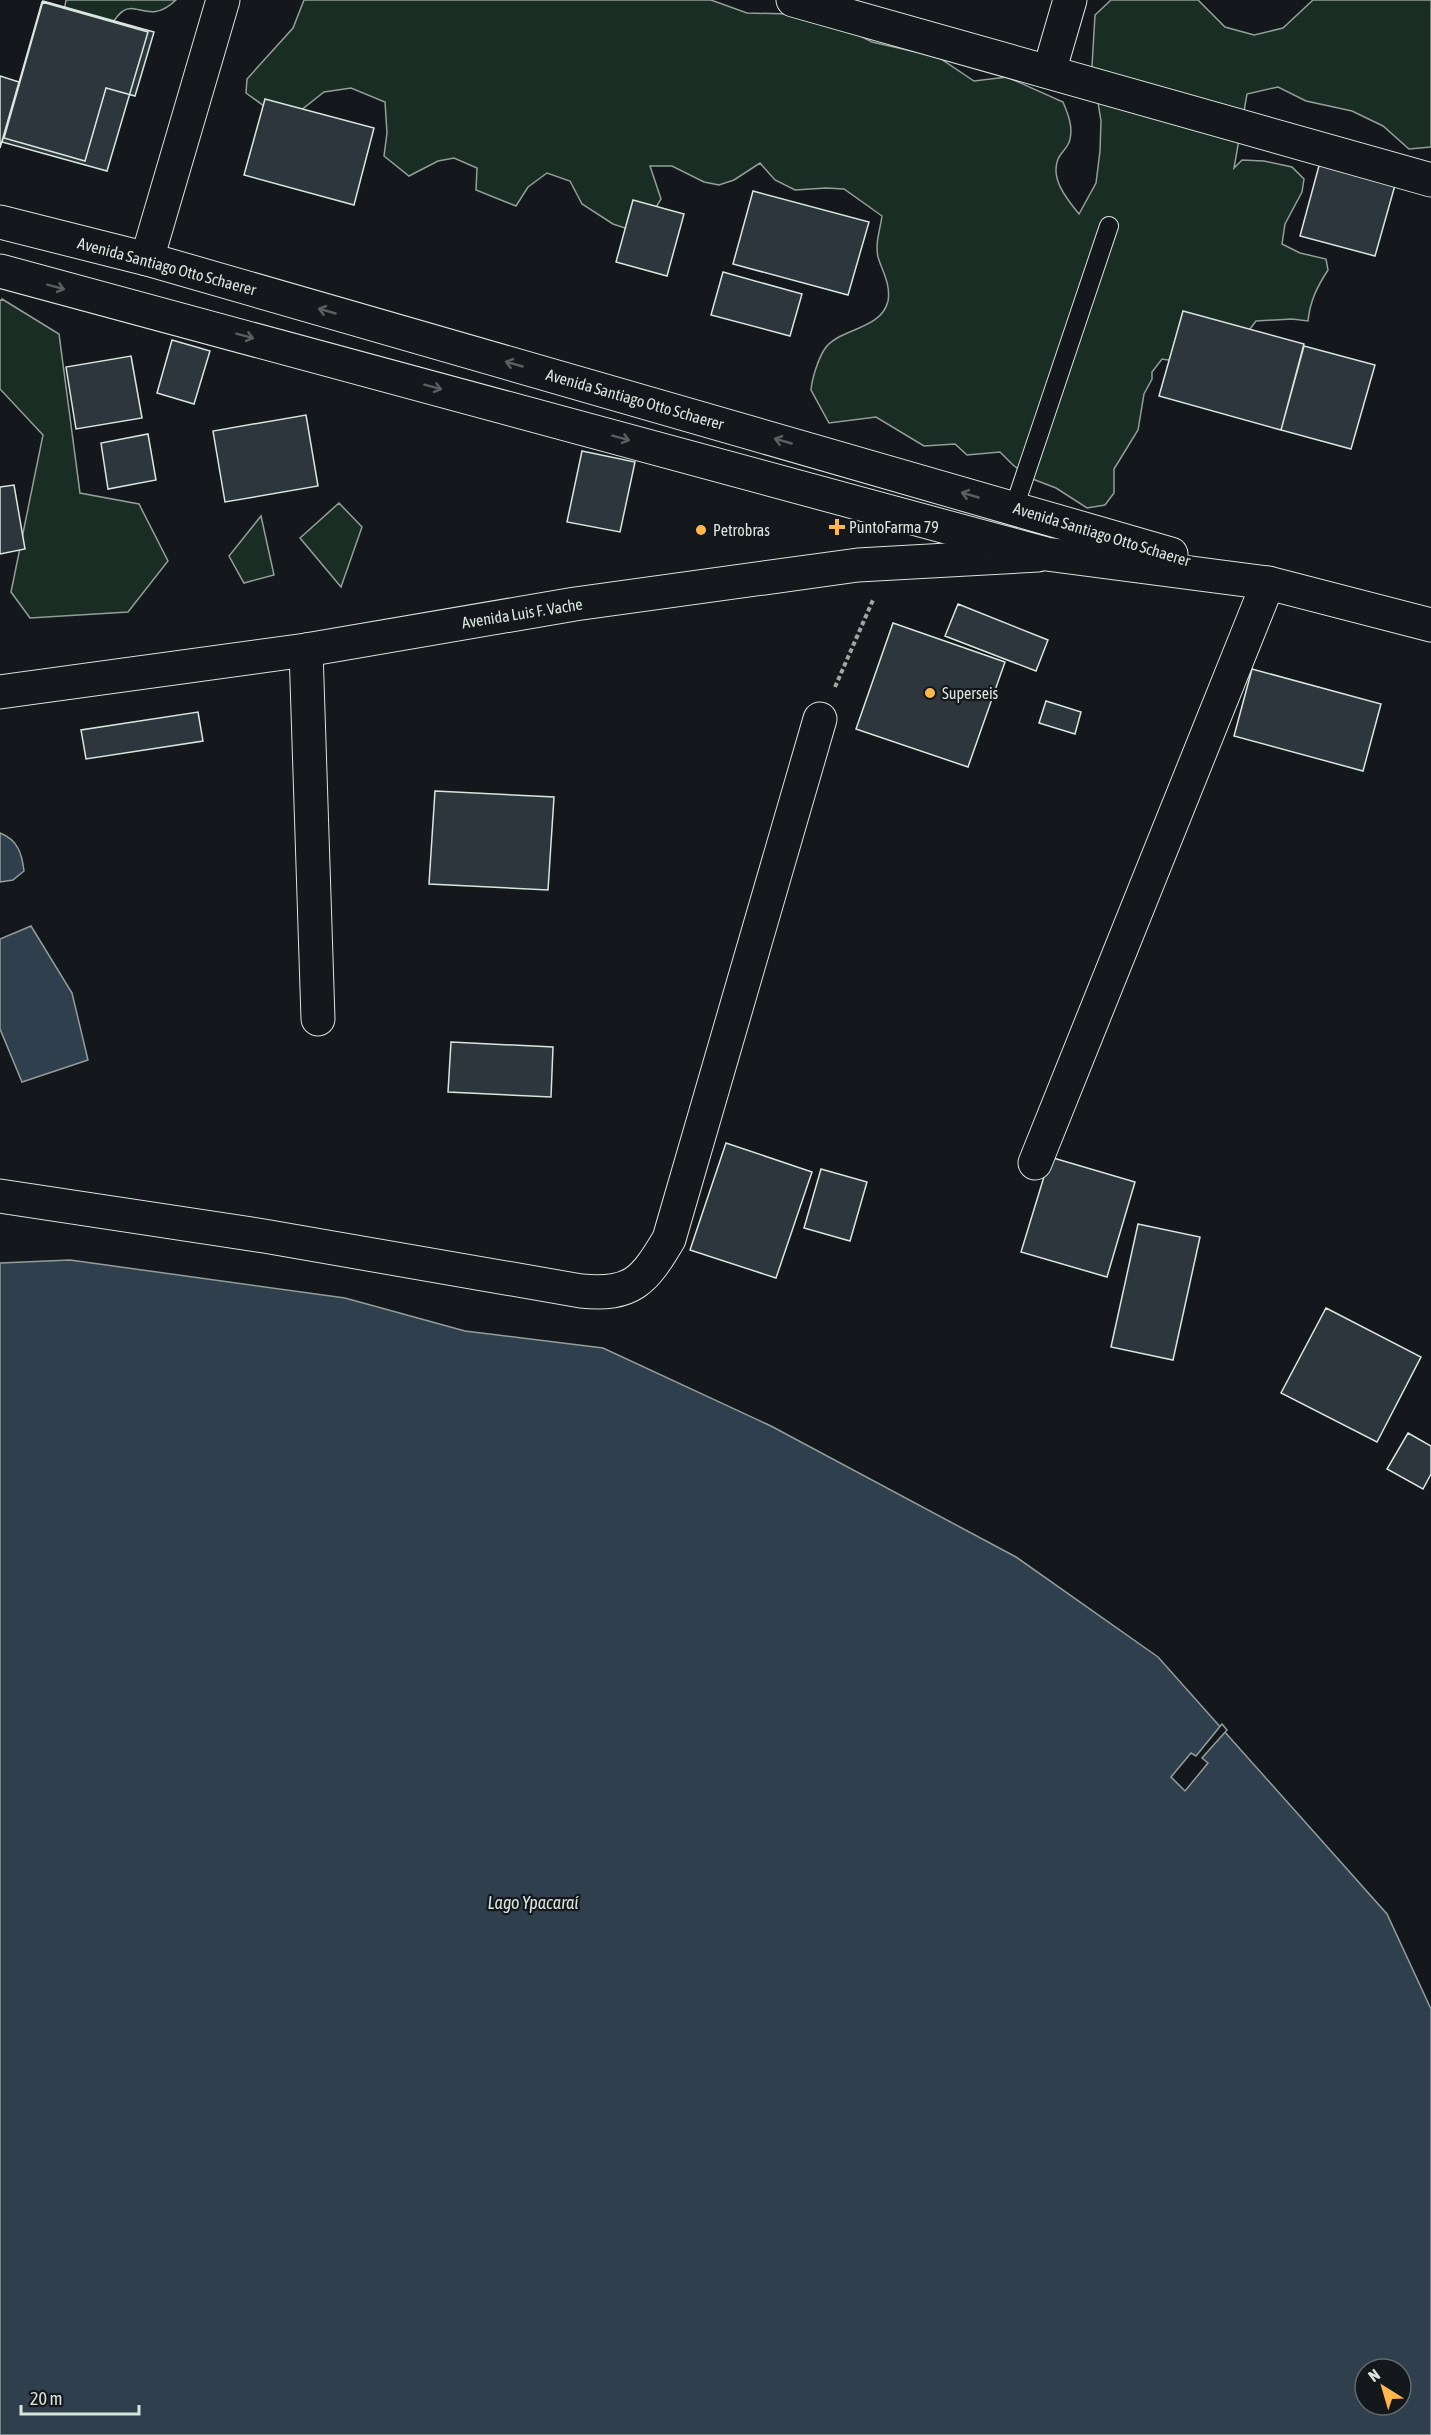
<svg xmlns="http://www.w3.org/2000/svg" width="1431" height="2435" font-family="'Asap Condensed',sans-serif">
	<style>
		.green { fill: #1a2d24; stroke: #939e99; stroke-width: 1.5 }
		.water { fill: #2f3f4d; stroke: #939e99; stroke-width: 1.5; fill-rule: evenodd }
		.pier { fill: #14181c; stroke: #939e99; stroke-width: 1.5 }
		.building { fill: #2c363c; stroke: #d8e6dc; stroke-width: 1.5 }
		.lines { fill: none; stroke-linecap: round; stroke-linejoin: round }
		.service-casing { stroke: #d8e6dc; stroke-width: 20 }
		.minor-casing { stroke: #d8e6dc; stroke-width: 35 }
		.tertiary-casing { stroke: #d8e6dc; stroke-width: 35 }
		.primary-casing { stroke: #d8e6dc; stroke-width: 35 }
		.path { stroke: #9da8a2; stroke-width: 4; stroke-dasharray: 4.5 3; stroke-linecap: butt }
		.service { stroke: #14181c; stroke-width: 18 }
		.minor { stroke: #14181c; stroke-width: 33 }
		.tertiary { stroke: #14181c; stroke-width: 33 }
		.primary { stroke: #14181c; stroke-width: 33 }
		.oneway { stroke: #59605f }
		.poi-dot { fill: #ffb74d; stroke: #14181c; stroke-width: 2 }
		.labels { text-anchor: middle; stroke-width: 4.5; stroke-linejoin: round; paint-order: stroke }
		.street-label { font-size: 16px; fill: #d8e6dc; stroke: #14181c }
		.poi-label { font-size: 16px; fill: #d8e6dc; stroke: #14181c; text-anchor: start }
		.water-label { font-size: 18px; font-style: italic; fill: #d8e6dc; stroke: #14181c }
	</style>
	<rect width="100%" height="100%" fill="#14181c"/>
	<path class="green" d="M66 0H176C150 25 137 1 123 11 116 15 110 28 105 34L62 22Z
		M304 0H711L747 13 790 14 847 29 872 42 938 57 974 81 1007 77 1063 102C1068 114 1073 126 1070 139 1069 147 1061 152 1058 159 1050 179 1067 199 1079 214L1096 183 1100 151 1101 121 1092 66 1095 15 1111 0H1198L1225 27 1254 35 1283 28 1313 0H1431V147L1409 149 1383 126 1352 111 1306 101 1278 87 1247 94 1234 168 1242 160 1264 161 1292 167 1304 179 1302 192 1285 224 1282 244 1300 253 1326 259 1328 270C1317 287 1310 301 1308 321L1292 319 1256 321 1241 341 1180 362 1162 359 1152 372V379L1144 394 1138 430 1114 469V493L1105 505 1087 508 1056 488 1030 478 1013 465 1000 452 967 455 955 444 924 446 876 417 829 423 811 390C812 378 818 360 824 350 837 328 881 331 888 301 891 284 882 271 878 257 875 243 880 230 882 216L844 189 826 188 795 190 775 180 760 163 734 180 719 185 704 182 672 166H650L661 199 648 221 634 231 613 224 582 204 570 181 547 173 528 187 516 206 476 190 477 168 454 158 438 161 409 176 384 156 387 133 385 102 351 88 324 92 286 122 246 93 247 79 293 28Z
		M2 299 59 334 80 493 139 504 168 561 128 612 30 618 11 592 43 435 0 389V301Z
		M339 503 362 527 341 587 300 538Z
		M261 516 274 575 244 583 229 556Z"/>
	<path class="water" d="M0 833C18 840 22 854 24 871L13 880 0 882Z
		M31 926 72 993 88 1060 22 1082 0 1029V939Z
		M70 1260 345 1298 465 1331 603 1348 771 1426 1016 1557 1158 1657 1387 1914 1431 2009V2435H0V1263ZM1365 2369H1401V2405H1365Z"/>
	<path class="pier" d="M1222 1724 1227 1730 1202 1758 1208 1763 1185 1791 1171 1777 1191 1753 1196 1756Z"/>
	<path class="building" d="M43 1 154 32 135 96 106 88 85 161 4 138Z
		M42 2 148 32 107 171 2 142Z
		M0 76 19 82 0 148Z
		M265 99 374 128 354 205 244 175Z
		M1323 151 1399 171 1375 256 1300 236Z
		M753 191 869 222 848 295 733 264Z
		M633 200 684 214 667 276 616 262Z
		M723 272 802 294 790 336 711 315Z
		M1183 311 1304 344 1281 430 1159 396Z
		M172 340 210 351 194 404 157 393Z
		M1304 346 1375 365 1351 449 1281 430Z
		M131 356 142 418 76 429 66 367Z
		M306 415 318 486 225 502 213 431Z
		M148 434 156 480 108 489 101 443Z
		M582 451 635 462 620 532 567 522Z
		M14 485 25 549 0 554V487Z
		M958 604 1048 640 1036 671 945 636Z
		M893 623 1005 662 968 767 856 729Z
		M1252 669 1381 704 1363 771 1234 736Z
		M1046 701 1081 712 1075 734 1039 723Z
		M198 712 203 741 86 759 81 730Z
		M435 791 554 797 548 890 429 884Z
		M451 1042 553 1047 551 1097 448 1092Z
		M726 1143 812 1172 776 1278 690 1250Z
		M1050 1157 1135 1182 1107 1277 1021 1252Z
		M821 1169 867 1182 850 1241 804 1228Z
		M1138 1224 1200 1237 1173 1360 1111 1347Z
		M1326 1308 1421 1357 1377 1442 1281 1393Z
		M1408 1433 1431 1446V1474L1423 1489 1387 1469Z"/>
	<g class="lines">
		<defs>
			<path id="service" d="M1014 508 1109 226"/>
			<path id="minor" d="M793 0 1431 180
				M1049 72 1070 0
				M147 259 223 0
				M306 650 318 1019
				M1035 1163 1268 583
				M0 1196 264 1236 581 1291C632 1296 644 1281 669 1239L820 719"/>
			<path id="tertiary" d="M0 692 306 650 575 604 858 565 1038 555"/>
			<path id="primary" d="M0 222 147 259 1171 554
				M0 271 1046 554 1268 583 1431 625"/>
		</defs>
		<use href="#service" class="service-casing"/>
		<use href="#minor" class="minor-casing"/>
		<use href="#tertiary" class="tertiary-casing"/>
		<use href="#primary" class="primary-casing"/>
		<path class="path" d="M835 687 873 600"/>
		<use href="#service" class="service"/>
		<use href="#minor" class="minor"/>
		<use href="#tertiary" class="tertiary"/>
		<use href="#primary" class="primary"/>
	</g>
	<defs><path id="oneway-shaft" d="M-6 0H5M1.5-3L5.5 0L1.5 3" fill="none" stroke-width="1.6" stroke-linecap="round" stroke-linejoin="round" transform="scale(1.5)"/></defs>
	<g class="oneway">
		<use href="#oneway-shaft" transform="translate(56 287) rotate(15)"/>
		<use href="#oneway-shaft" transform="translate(327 311) rotate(-164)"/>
		<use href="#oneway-shaft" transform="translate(245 336) rotate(15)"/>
		<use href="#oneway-shaft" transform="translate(514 364) rotate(-164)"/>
		<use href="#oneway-shaft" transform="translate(433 387) rotate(15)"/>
		<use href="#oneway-shaft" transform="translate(621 438) rotate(15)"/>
		<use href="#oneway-shaft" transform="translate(783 441) rotate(-164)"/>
		<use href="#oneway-shaft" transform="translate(970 495) rotate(-164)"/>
	</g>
	<g class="poi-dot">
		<path d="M834 518h6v6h6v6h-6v6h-6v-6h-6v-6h6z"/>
		<circle cx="701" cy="530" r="6"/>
		<circle cx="930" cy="693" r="6"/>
	</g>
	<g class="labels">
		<g class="street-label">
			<text transform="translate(167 266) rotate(15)" y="6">Avenida Santiago Otto Schaerer</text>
			<text transform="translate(635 399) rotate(16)" y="6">Avenida Santiago Otto Schaerer</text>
			<text transform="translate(1102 534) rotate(17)" y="6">Avenida Santiago Otto Schaerer</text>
			<text transform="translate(522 613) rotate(-9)" y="6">Avenida Luis F. Vache</text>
		</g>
		<g class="poi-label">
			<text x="849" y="533">PuntoFarma 79</text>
			<text x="713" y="536">Petrobras</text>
			<text x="942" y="699">Superseis</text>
		</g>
		<g class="water-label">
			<text x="533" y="1909">Lago Ypacaraí</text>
		</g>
	</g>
	<g transform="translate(1383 2387) rotate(323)"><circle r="28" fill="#14181c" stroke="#626a69" stroke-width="1.5"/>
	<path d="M0-4.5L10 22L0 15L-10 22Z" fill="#ffb74d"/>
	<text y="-9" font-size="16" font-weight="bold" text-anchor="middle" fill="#d8e6dc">N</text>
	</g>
	<path d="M21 2405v9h118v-9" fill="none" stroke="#d8e6dc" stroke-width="3"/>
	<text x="30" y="2405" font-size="18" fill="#d8e6dc" stroke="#14181c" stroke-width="4.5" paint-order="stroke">20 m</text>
</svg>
